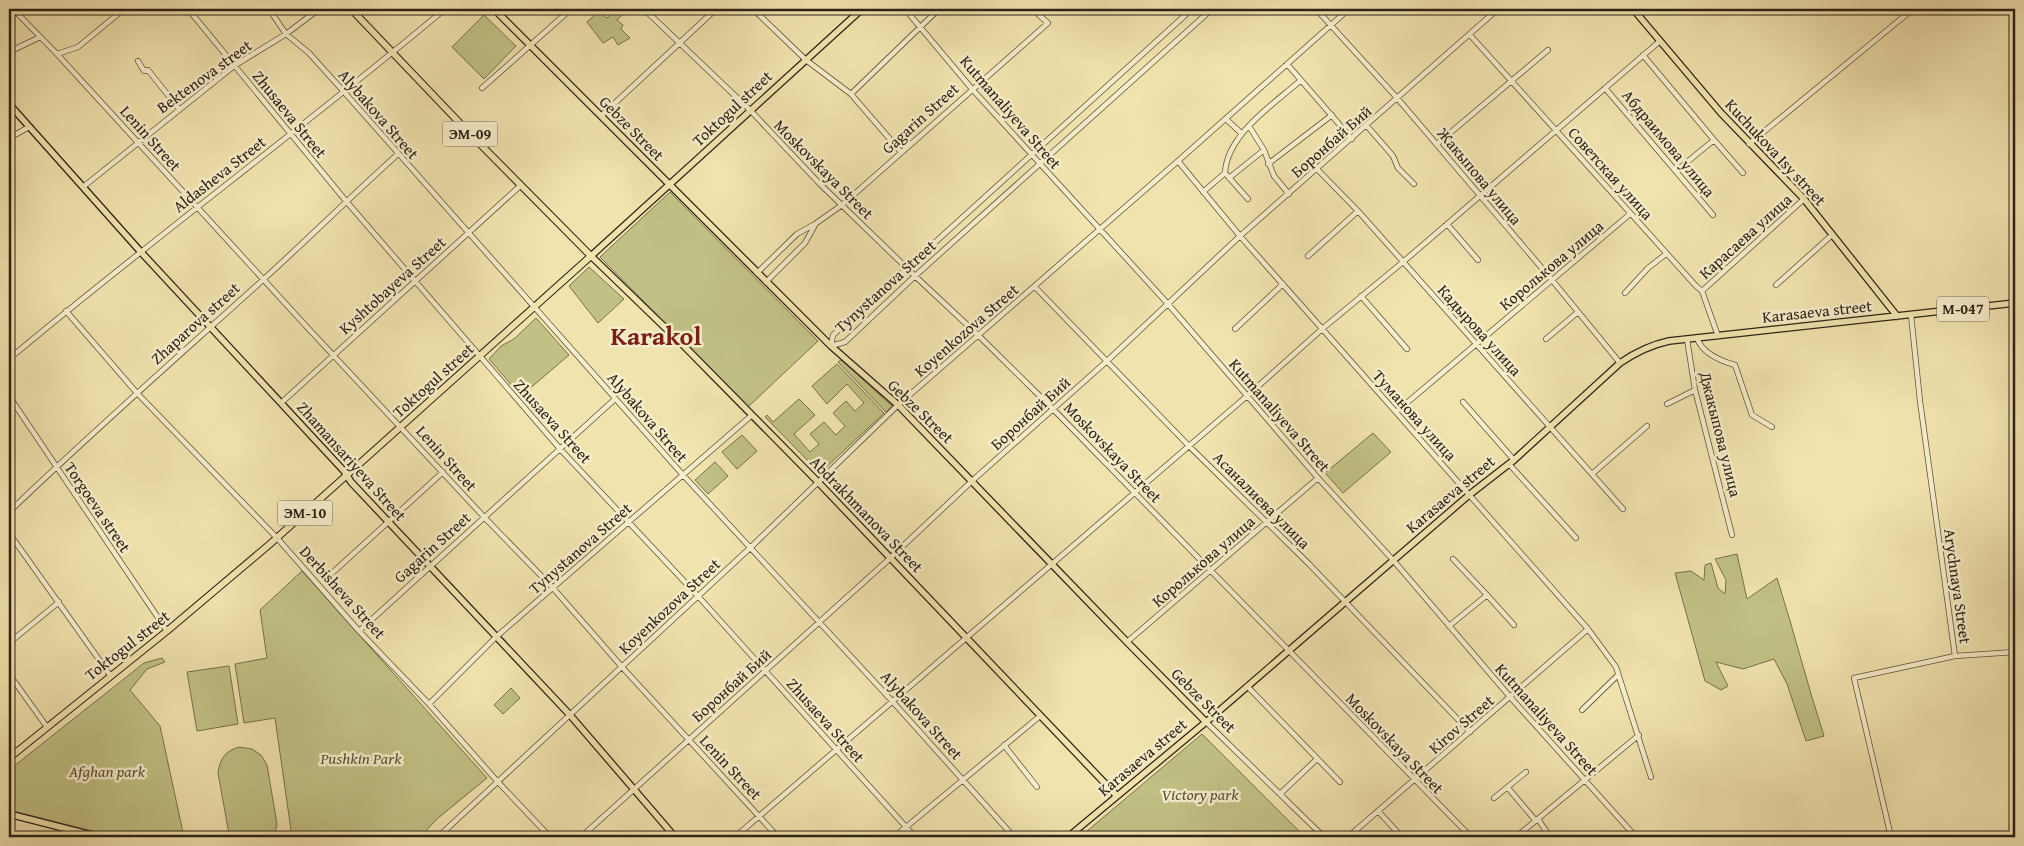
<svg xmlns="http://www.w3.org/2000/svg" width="2024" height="846" font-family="'Gentium Book Plus',serif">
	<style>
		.green { fill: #c1c185; stroke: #77714e }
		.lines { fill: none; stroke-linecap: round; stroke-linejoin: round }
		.minor-casing { stroke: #5e523d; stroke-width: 6 }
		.major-casing { stroke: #2d2117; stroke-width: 8 }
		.highway-casing { stroke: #2d2117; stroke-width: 8 }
		.minor { stroke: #f6edca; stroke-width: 4.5 }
		.major { stroke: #f1e3ae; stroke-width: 5.5 }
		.highway { stroke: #f1e3ae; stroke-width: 6 }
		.labels { text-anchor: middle; stroke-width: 5; stroke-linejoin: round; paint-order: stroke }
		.shield { fill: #f6edca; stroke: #695e4d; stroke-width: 1 }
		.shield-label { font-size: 15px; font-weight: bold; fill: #2d2117 }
		.street-label { font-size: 16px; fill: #2d2117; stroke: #f6edca }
		.park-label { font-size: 16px; font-style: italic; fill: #595138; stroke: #f6edca }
		.town-label { font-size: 26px; font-weight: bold; fill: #7a1f14; stroke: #f6edca }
	</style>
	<rect width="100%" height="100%" fill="#f1e3ae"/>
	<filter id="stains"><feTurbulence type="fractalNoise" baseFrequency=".004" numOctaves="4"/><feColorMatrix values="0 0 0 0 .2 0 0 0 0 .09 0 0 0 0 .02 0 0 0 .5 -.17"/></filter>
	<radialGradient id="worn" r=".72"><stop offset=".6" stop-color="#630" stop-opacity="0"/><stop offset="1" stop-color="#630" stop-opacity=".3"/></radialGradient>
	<path class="green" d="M617 10 622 15 617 20 623 25 621 29 630 38 618 45 613 37 603 43 587 22 599 11 607 18Z
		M484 15 516 46 484 79 452 47Z
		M670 192 818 341 748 407 600 257Z
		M589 267 624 299 598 323 569 286Z
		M536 318 569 355 521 396 489 359 501 346 514 339Z
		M841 360 892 406 886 412 838 362Z
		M837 364 884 413 820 473 765 417 767 415 773 422 799 399 815 415 794 434 810 452 819 444 810 434 824 422 836 435 845 426 833 413 846 401 855 411 864 403 847 384 827 404 812 386Z
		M1373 433 1391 452 1343 493 1325 473Z
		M742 435 757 451 737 469 722 452Z
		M715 462 728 476 708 494 695 480Z
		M1737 554 1747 599 1777 578C1794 631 1807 684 1824 736L1806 741 1787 684 1774 659 1743 669 1716 662 1728 686 1721 690 1705 681 1675 573 1691 571 1704 580 1705 565 1711 563 1718 588 1725 594 1726 580 1715 559Z
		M302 571 487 778 437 819 420 837H292L275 718 244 723 235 664 267 658 260 610Z
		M162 658 165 662 147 669 130 690 160 726 184 837H116L9 810V770L144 663Z
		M229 666 238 724 197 731 187 672Z
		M511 688 520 698 503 714 494 705Z
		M1202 734 1305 837H1080Z
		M239 747 252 749 261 755 267 765 277 824 274 837H231L229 834 218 773C220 759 225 751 239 747Z"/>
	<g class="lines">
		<defs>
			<path id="minor" d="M13 9 57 54 306 326 485 518 553 588 622 667 778 837
				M188 9 346 201 561 450 697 595 915 837
				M269 9 286 34 309 53 345 93 683 475 893 702 1014 837
				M644 9 750 110 820 184 915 276 979 336 1053 409 1471 837
				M753 9 806 60 851 94 901 152
				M905 9 972 89 1168 304 1318 478 1393 560 1511 698 1636 837
				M1192 9 833 335 831 346 845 342 915 276 1212 9
				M1316 9 1398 99 1552 280 1620 363
				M1470 35 1696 286 1702 291 1718 336
				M9 52 40 37
				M57 54 78 47 124 9
				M1643 55 1714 140 1676 171
				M138 61 144 71 148 70 179 109
				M1287 64 1352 139
				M482 88 571 9
				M1605 88 1713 215
				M851 94 939 9
				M601 116 716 9
				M1226 119 1241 133
				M1249 126 1264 150 1274 176 1289 194
				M1367 126 1393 156 1398 168 1414 184
				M9 138 29 127
				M1714 140 1743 173
				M1437 144 1548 50
				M1749 144 1913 9
				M1178 161 1240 236 1588 629 1616 667 1651 777
				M1268 164 1332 115
				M1317 169 1358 211 1623 509
				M1225 173C1227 134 1274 104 1301 80
				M1229 178 1264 150
				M83 187 234 66 286 34 319 9
				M1203 192 1225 173 1248 199
				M1447 224 1478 260
				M1308 256 1358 211
				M757 273 797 234 815 224 842 205 1048 23 1032 9
				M766 282 805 243 815 225
				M1776 285 1832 235
				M1035 287 1189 446 1309 564 1470 732
				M1702 291 1804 199
				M1625 293 1648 268 1666 254
				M1361 296 1407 349
				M66 311 136 392 277 538 359 631 429 704 497 781 550 837
				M1235 329 1283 284
				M1697 338C1702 353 1721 361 1735 365L1752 415 1772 427
				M1546 339 1578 312
				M1687 339 1695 390 1732 535
				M9 359C152 239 302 129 445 9
				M9 396 167 631
				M1463 402 1514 460
				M281 403 520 186
				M1667 404 1695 390
				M1396 412 1630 214
				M1509 464 1576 538
				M1592 474 1647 426
				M9 512C89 435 172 362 254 288 303 244 349 198 398 154
				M9 533 110 675
				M1453 559 1487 595
				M330 575 443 472
				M1449 626 1487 595 1514 625
				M359 631 615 399
				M1127 642 1318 478
				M9 643 59 602
				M1955 656 2015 652
				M9 674 47 727
				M1247 686 1340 782
				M429 704 496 637 752 415
				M1582 710 1618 675
				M1206 722 1324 837
				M1004 745 1037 787
				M1508 788 1536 821
				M1280 794 1317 759
				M1494 798 1526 772
				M1378 811 1402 837
				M1538 819 1550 837
				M438 837 750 548 898 405 1178 161 1349 9
				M581 837 886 562 972 481 1107 361 1240 236 1498 9
				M735 837 1247 396 1322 329 1403 262 1660 41
				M894 837 1040 716
				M1348 837 1588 629
				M1516 837 1639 735
				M1891 837 1854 678 1955 656 1920 401 1911 315"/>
			<path id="major" d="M494 9 831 346 898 405 1127 642 1206 722
				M862 9 591 256 683 345 818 482 1117 796
				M1633 9 1721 113 1804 199 1897 316
				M9 104 140 251 344 471 351 482 570 715 675 837
				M9 814 99 837
				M1068 837 1212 717 1469 495 1514 460 1620 363C1636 352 1650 345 1669 341L2015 303"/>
			<path id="highway" d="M9 758 167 631 270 544 591 256 475 139 351 9"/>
		</defs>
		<use href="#minor" class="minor-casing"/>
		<use href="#major" class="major-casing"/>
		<use href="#highway" class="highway-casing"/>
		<use href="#minor" class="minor"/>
		<use href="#major" class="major"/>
		<use href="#highway" class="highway"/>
	</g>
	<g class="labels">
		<g class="shield">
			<rect x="442.5" y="121.5" width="55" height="25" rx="4"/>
			<rect x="1937" y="296.5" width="52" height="25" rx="4"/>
			<rect x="277.5" y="500.5" width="55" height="25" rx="4"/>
		</g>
		<g class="shield-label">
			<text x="470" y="139">ЭМ-09</text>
			<text x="1963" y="314">М-047</text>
			<text x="305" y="518">ЭМ-10</text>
		</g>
		<g class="street-label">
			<text transform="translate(204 76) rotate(-36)" y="6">Bektenova street</text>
			<text transform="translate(732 108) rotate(-43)" y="6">Toktogul street</text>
			<text transform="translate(1011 112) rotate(49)" y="6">Kutmanaliyeva Street</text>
			<text transform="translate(290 114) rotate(51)" y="6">Zhusaeva Street</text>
			<text transform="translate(379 114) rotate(49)" y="6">Alybakova Street</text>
			<text transform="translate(920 118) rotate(-42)" y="6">Gagarin Street</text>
			<text transform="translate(632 128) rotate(45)" y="6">Gebze Street</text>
			<text transform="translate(151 138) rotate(48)" y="6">Lenin Street</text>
			<text transform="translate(1331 141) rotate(-41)" y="6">Боронбай Бий</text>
			<text transform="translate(1669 143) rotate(50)" y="6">Абдраимова улица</text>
			<text transform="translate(1776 152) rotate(47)" y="6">Kuchukova Isy street</text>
			<text transform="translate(824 169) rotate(45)" y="6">Moskovskaya Street</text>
			<text transform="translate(1611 173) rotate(48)" y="6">Советская улица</text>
			<text transform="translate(219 174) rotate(-38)" y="6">Aldasheva Street</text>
			<text transform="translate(1480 176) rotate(50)" y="6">Жакыпова улица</text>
			<text transform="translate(1745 236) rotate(-42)" y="6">Карасаева улица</text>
			<text transform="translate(1551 265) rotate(-40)" y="6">Королькова улица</text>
			<text transform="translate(392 285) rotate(-42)" y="6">Kyshtobayeva Street</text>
			<text transform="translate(885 286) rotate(-42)" y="6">Tynystanova Street</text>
			<text transform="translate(1817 311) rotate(-6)" y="6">Karasaeva street</text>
			<text transform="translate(195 323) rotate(-42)" y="6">Zhaparova street</text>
			<text transform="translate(966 330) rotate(-41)" y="6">Koyenkozova Street</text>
			<text transform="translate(1480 330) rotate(48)" y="6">Кадырова улица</text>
			<text transform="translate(433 380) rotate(-42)" y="6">Toktogul street</text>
			<text transform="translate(921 411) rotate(44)" y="6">Gebze Street</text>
			<text transform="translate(1030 413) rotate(-42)" y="6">Боронбай Бий</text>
			<text transform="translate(1280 415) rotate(49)" y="6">Kutmanaliyeva Street</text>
			<text transform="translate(1415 415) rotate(48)" y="6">Туманова улица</text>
			<text transform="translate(648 417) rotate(49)" y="6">Alybakova Street</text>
			<text transform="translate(553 421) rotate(48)" y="6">Zhusaeva Street</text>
			<text transform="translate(1721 434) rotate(76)" y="6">Джакыпова улица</text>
			<text transform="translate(1113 452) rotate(46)" y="6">Moskovskaya Street</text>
			<text transform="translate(447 458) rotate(48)" y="6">Lenin Street</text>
			<text transform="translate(352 461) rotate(48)" y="6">Zhamansariyeva Street</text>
			<text transform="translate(1450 494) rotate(-40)" y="6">Karasaeva street</text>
			<text transform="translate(1262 500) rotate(45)" y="6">Асаналиева улица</text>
			<text transform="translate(98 507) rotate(56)" y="6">Torgoeva street</text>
			<text transform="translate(867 514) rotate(46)" y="6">Abdrakhmanova Street</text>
			<text transform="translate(432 547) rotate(-42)" y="6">Gagarin Street</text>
			<text transform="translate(580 548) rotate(-41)" y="6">Tynystanova Street</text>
			<text transform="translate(1203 561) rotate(-41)" y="6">Королькова улица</text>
			<text transform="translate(1958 586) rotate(82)" y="6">Arychnaya Street</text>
			<text transform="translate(343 592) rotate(48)" y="6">Derbisheva Street</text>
			<text transform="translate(669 606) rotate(-43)" y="6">Koyenkozova Street</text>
			<text transform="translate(127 645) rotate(-38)" y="6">Toktogul street</text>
			<text transform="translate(731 685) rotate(-42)" y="6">Боронбай Бий</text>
			<text transform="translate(1204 700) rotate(45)" y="6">Gebze Street</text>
			<text transform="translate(922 715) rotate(48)" y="6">Alybakova Street</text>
			<text transform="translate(1547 719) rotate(48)" y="6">Kutmanaliyeva Street</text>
			<text transform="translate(826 720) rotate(48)" y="6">Zhusaeva Street</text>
			<text transform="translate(1461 724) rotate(-41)" y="6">Kirov Street</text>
			<text transform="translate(1395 743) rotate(46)" y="6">Moskovskaya Street</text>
			<text transform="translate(1142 757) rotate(-40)" y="6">Karasaeva street</text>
			<text transform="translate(731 767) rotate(47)" y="6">Lenin Street</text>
		</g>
		<g class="park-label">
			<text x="361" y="764">Pushkin Park</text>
			<text x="107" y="777">Afghan park</text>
			<text x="1200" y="800">Victory park</text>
		</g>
		<g class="town-label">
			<text x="656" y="345">Karakol</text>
		</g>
	</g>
	<rect width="2024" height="846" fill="none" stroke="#f1e3ae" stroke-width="30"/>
	<rect x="10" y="10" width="2004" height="826" fill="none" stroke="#2d2117" stroke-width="2.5"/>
	<rect x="15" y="15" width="1994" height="816" fill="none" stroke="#2d2117"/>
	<rect width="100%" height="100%" filter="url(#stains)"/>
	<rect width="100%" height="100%" fill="url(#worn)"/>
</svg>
